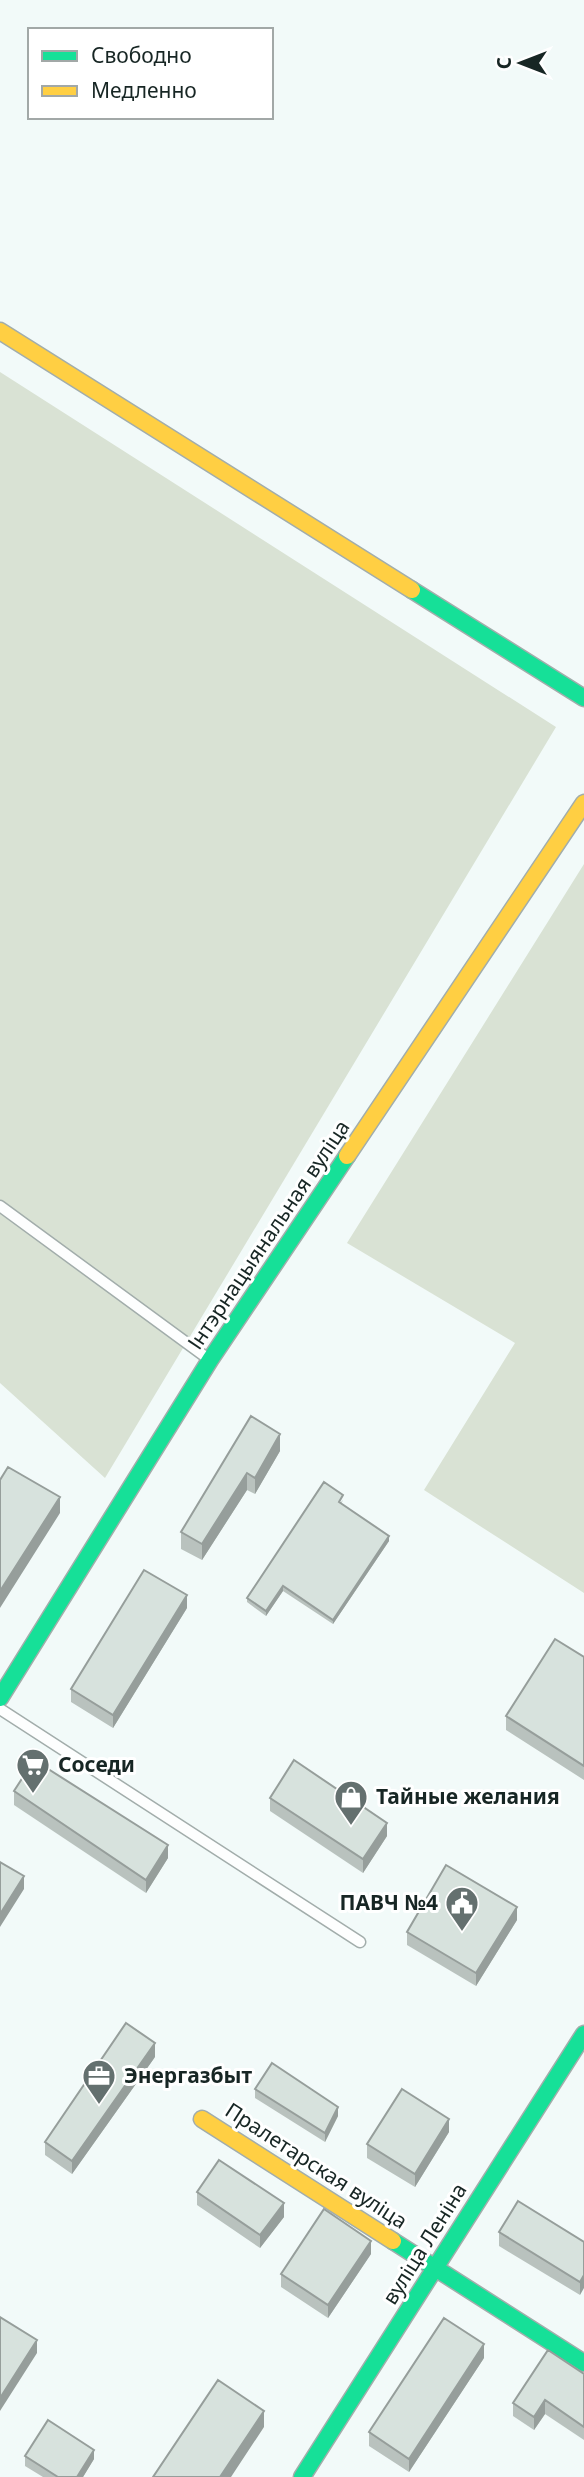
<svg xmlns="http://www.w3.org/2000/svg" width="584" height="2477" font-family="'Noto Sans',sans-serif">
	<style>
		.green { fill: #d9e2d4 }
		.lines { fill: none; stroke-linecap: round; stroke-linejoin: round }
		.lane-casing { stroke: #a2adab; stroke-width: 13 }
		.fast-casing { stroke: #a2adab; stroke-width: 19 }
		.slow-casing { stroke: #a2adab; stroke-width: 19 }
		.lane { stroke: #fdfefe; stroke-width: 10 }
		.fast { stroke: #16e098; stroke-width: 16 }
		.slow { stroke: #ffcf43; stroke-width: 16 }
		.wall { fill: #b9c2be }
		.shaded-wall { fill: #969e9b }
		.building { fill: #d7e2dd; stroke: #969e9b; stroke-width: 2 }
		.labels { text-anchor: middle; stroke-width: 6; stroke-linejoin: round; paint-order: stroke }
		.street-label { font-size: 21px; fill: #172624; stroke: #fff }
		.poi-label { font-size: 21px; font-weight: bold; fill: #172624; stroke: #fff; text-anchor: start }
	</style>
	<rect width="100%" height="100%" fill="#f2faf9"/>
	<path class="green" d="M0 372 556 727 105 1478 0 1383Z
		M584 864V1593L424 1490 515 1343 347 1243Z"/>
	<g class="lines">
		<defs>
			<path id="lane" d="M0 1206 210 1360
				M0 1709 360 1942"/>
			<path id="fast" d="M412 590 584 698
				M0 1698 210 1360 347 1156
				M393 2241 584 2363
				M302 2477 584 2034"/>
			<path id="slow" d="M0 331 412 590
				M347 1156 584 803
				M202 2119 393 2241"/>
		</defs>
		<use href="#lane" class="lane-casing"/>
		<use href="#fast" class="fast-casing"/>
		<use href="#slow" class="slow-casing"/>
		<use href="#lane" class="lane"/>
		<use href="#fast" class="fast"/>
		<use href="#slow" class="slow"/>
	</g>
	<path class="wall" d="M251 1416 280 1451 255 1494 247 1490 202 1560 181 1549V1532Z
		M343 1500 341 1504 389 1541 333 1624 283 1591 266 1616 247 1602V1598Z
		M187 1608 113 1728 71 1702V1689Z
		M584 1657V1780L506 1730V1716Z
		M14 1791 168 1858 146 1893 14 1805Z
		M270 1798 387 1836 363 1873 270 1811Z
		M517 1920 476 1986 407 1945V1932Z
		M155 2057 72 2174 45 2155V2142Z
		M255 2089 338 2116 325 2142 255 2098Z
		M449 2132 415 2187 367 2158V2144Z
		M197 2192 284 2217 260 2248 197 2205Z
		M499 2232 584 2242 580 2295 499 2246Z
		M371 2254 328 2318 281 2287V2274Z
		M484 2358 409 2472 369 2446V2432Z
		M584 2374V2440L545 2414 534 2430 513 2416V2403Z
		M25 2456 94 2459 83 2477H43L25 2466Z"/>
	<path class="shaded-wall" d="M280 1434V1451L255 1494V1478Z
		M247 1473V1490L202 1560V1544Z
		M60 1497V1513L0 1608V1591Z
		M389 1536V1541L333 1624V1620Z
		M283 1586V1591L266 1616V1611Z
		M187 1595V1608L113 1728V1715Z
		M387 1823V1836L363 1873V1859Z
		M168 1845V1858L146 1893V1880Z
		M24 1876V1889L0 1927V1914Z
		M517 1907V1920L476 1986V1973Z
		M155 2043V2057L72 2174V2161Z
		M338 2107V2116L325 2142V2133Z
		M449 2119V2132L415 2187V2174Z
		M284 2203V2217L260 2248V2235Z
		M371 2241V2254L328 2318V2305Z
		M584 2275V2288L580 2295V2282Z
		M37 2340V2353L0 2411V2398Z
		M484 2344V2358L409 2472V2459Z
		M545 2400V2414L534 2430V2417Z
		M264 2411V2427L231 2477H220Z
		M94 2450V2459L83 2477H77Z"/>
	<path class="building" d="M251 1416 280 1434 255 1478 247 1473 202 1544 181 1532Z
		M8 1467 60 1497 0 1591V1480Z
		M324 1482 343 1495 339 1502 389 1536 333 1620 283 1586 266 1611 247 1598Z
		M144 1570 187 1595 113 1715 71 1689Z
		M555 1639 584 1657V1766L506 1716Z
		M34 1760 168 1845 146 1880 14 1791Z
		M294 1760 387 1823 363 1859 270 1798Z
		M0 1862 24 1876 0 1914Z
		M446 1865 517 1907 476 1973 407 1932Z
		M126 2023 155 2043 72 2161 45 2142Z
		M272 2063 338 2107 325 2133 255 2089Z
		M402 2089 449 2119 415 2174 367 2144Z
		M219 2160 284 2203 260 2235 197 2192Z
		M518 2201 584 2242V2275L580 2282 499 2232Z
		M324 2209 371 2241 328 2305 281 2274Z
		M0 2317 37 2340 0 2398Z
		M444 2318 484 2344 409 2459 369 2432Z
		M548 2350 584 2374V2427L545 2400 534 2417 513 2403Z
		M218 2380 264 2411 220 2477H153Z
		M48 2420 94 2450 77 2477H58L25 2456Z"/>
	<defs>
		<symbol id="supermarket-pin" viewBox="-11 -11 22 30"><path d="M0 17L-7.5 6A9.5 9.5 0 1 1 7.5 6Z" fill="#64706f" stroke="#fff"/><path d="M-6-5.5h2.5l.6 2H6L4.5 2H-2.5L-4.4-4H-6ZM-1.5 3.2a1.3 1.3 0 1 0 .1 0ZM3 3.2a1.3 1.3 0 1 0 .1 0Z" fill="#fff"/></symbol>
		<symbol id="shop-pin" viewBox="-11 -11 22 30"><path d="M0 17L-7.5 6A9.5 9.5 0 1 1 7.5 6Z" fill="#64706f" stroke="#fff"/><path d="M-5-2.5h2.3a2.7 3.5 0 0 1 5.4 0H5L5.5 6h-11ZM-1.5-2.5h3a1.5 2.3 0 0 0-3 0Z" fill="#fff"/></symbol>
		<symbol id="civic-pin" viewBox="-11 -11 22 30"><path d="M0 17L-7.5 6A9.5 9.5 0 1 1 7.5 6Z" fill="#64706f" stroke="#fff"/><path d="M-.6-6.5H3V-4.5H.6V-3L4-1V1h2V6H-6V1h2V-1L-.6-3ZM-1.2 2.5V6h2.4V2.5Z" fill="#fff"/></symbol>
		<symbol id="office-pin" viewBox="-11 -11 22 30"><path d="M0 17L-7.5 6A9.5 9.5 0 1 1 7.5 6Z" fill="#64706f" stroke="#fff"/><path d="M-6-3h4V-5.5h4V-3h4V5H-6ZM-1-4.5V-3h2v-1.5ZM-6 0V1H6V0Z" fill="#fff"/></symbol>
	</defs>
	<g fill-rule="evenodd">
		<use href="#supermarket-pin" x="14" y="1746" width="38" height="52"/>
		<use href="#shop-pin" x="332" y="1778" width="38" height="52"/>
		<use href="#civic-pin" x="443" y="1884" width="38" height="52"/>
		<use href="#office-pin" x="80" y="2057" width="38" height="52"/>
	</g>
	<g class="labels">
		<g class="street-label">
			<text transform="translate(269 1235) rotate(-56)" y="7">Інтэрнацыянальная вуліца</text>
			<text transform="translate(316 2166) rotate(33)" y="7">Пралетарская вуліца</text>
			<text transform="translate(425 2244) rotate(-58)" y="7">вуліца Леніна</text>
		</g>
		<g class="poi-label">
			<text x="58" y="1772">Соседи</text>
			<text x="376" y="1804">Тайные желания</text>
			<text x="438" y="1910" text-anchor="end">ПАВЧ №4</text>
			<text x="124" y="2083">Энергазбыт</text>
		</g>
	</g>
	<rect x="28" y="28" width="245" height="91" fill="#ffffff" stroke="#a2a8a7" stroke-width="2"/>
	<rect x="42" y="51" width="35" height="10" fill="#16e098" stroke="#a2a8a7" stroke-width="2"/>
	<text x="91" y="63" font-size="21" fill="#172624">Свободно</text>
	<rect x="42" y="86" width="35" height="10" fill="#ffcf43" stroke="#a2a8a7" stroke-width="2"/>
	<text x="91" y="98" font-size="21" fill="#172624">Медленно</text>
	<g transform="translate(521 63) rotate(270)" stroke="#ffffff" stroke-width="5" paint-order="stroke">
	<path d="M0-5L12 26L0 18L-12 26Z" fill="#172624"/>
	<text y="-10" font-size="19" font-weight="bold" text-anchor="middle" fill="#172624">С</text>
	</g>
</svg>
